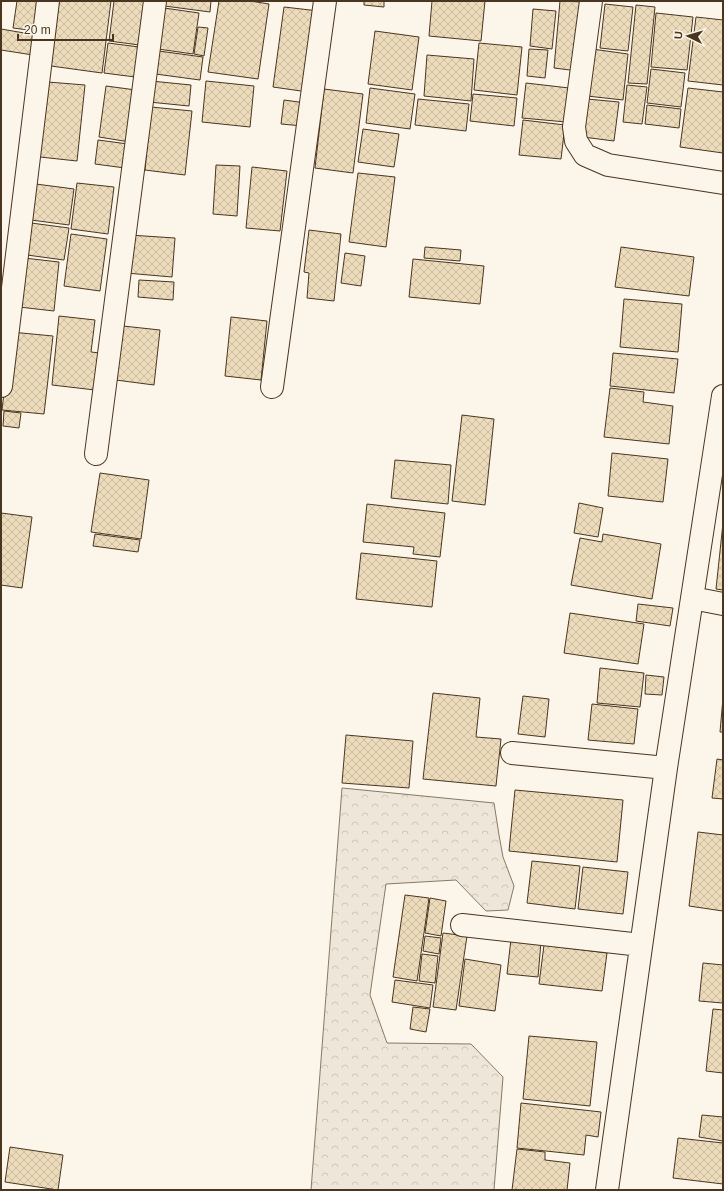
<svg xmlns="http://www.w3.org/2000/svg" width="724" height="1191" font-family="Helvetica,sans-serif">
	<style>
		.forest { fill: url(#forest-crowns); stroke: #887966 }
		.building { fill: url(#building-cross-hatch); stroke: #4a3520 }
		.lines { fill: none; stroke-linecap: round; stroke-linejoin: round }
		.minor-casing { stroke: #4a3520; stroke-width: 24 }
		.minor { stroke: #fbf6e9; stroke-width: 22 }
	</style>
	<defs>
		<pattern id="forest-crowns" width="20" height="18" patternUnits="userSpaceOnUse"><rect width="20" height="18" fill="#ede6d9"/><path d="M2 6a3 3 0 1 1 6 0M12 15a3 3 0 1 1 6 0" fill="none" stroke="#cdc6ba"/></pattern>
		<pattern id="building-cross-hatch" width="8" height="8" patternUnits="userSpaceOnUse"><rect width="8" height="8" fill="#ecdcbc"/><path d="M0 0l8 8M0 8l8-8" fill="none" stroke="#ccbda1"/></pattern>
	</defs>
	<rect width="100%" height="100%" fill="#fbf6e9"/>
	<path class="forest" d="M342 788 494 803 499 835 503 857 514 886 508 910 486 911 456 880 386 884 370 995 387 1043 471 1044 503 1077 494 1190H311Z"/>
	<path class="building" d="M17 1H42L37 31 13 28Z
		M59 1H111L102 73 51 66Z
		M114 1H153L147 46 109 41Z
		M158 1H211L210 12 157 5Z
		M219 1H250L269 4 258 79 208 72Z
		M364 1H384V7L364 5Z
		M432 1H485L481 41 429 36Z
		M560 1 584 2 578 71 554 68Z
		M605 4 633 7 628 51 600 48Z
		M636 5 655 7 647 84 628 83Z
		M157 7 199 13 193 54 151 48Z
		M284 7 319 11 308 92 273 87Z
		M533 9 556 11 552 49 530 46Z
		M656 13 693 17 687 70 651 67Z
		M696 17 723 20V85L688 81Z
		M198 27 208 28 204 56 194 54Z
		M1 29 36 35 33 55 1 50Z
		M375 31 419 37 412 90 368 84Z
		M108 43 147 48 143 78 104 73Z
		M479 43 522 47 517 95 474 90Z
		M529 49 548 50 545 78 527 76Z
		M592 49 628 54 623 100 587 96Z
		M151 50 203 57 200 80 148 73Z
		M427 55 474 59 471 101 424 96Z
		M651 69 685 73 681 107 647 103Z
		M151 81 191 85 189 106 149 102Z
		M206 81 254 86 250 127 202 122Z
		M48 82 85 85 77 161 40 157Z
		M526 83 569 88 566 122 522 118Z
		M627 85 647 87 642 124 623 122Z
		M106 86 136 90 130 142 99 137Z
		M370 88 415 94 410 129 366 123Z
		M688 88 723 92V153L680 147Z
		M324 89 363 94 353 173 315 168Z
		M473 94 517 98 514 126 470 121Z
		M418 99 469 104 466 131 415 125Z
		M587 99 619 102 614 141 583 137Z
		M284 100 306 103 303 126 281 124Z
		M647 105 681 109 679 128 645 124Z
		M151 107 192 111 185 175 145 170Z
		M523 120 565 125 561 159 519 155Z
		M363 129 399 134 394 167 358 162Z
		M98 140 128 144 125 168 95 164Z
		M216 165 240 166 237 216 213 214Z
		M252 167 287 171 280 231 246 228Z
		M358 173 395 177 386 247 349 242Z
		M77 183 114 187 108 234 71 229Z
		M36 184 74 189 69 225 31 220Z
		M31 223 69 228 64 260 27 255Z
		M309 230 341 234 334 301 307 298 309 273 304 272Z
		M71 234 107 239 100 291 64 286Z
		M129 235 175 238 172 277 126 273Z
		M425 247 461 250 460 261 424 258Z
		M621 247 694 257 689 296 615 287Z
		M345 253 365 256 361 286 341 283Z
		M24 258 59 262 54 311 19 307Z
		M413 259 484 266 480 304 409 297Z
		M139 280 174 282 173 300 138 297Z
		M624 299 682 304 678 352 620 347Z
		M59 316 95 320 91 352 100 353 95 390 52 385Z
		M231 317 267 321 261 380 225 376Z
		M123 326 160 330 154 385 116 380Z
		M11 332 53 336 44 414 2 410Z
		M613 353 678 359 674 393 610 386Z
		M610 388 644 392 643 402 673 406 669 444 604 437Z
		M4 411 21 413 19 428 3 426Z
		M462 415 494 419 485 505 452 501Z
		M612 453 668 459 663 502 608 496Z
		M395 460 451 465 448 504 391 498Z
		M100 473 149 480 141 539 91 532Z
		M579 503 603 508 598 537 574 533Z
		M367 504 445 513 440 557 413 554 414 547 363 542Z
		M1 513 32 517 22 588 1 585Z
		M723 523V590L716 589Z
		M95 534 140 540 138 552 93 546Z
		M603 534 661 544 652 599 571 585 580 538 602 542Z
		M361 553 437 561 432 607 356 599Z
		M638 604 673 608 670 626 636 621Z
		M570 613 644 624 638 664 564 653Z
		M600 668 644 673 640 707 597 703Z
		M646 675 664 677 662 695 645 694Z
		M433 693 480 698 476 737 501 739 496 786 423 779Z
		M523 696 549 699 545 737 518 734Z
		M723 698V732H720Z
		M592 704 638 709 634 744 588 740Z
		M346 735 413 741 409 788 342 783Z
		M717 759 723 760V799L712 798Z
		M515 790 623 800 617 862 509 851Z
		M698 832 723 835V911L689 906Z
		M532 861 580 866 575 909 527 903Z
		M583 867 628 872 623 914 578 909Z
		M405 895 429 898 417 981 393 977Z
		M430 898 446 901 441 936 425 933Z
		M443 933 467 936 456 1010 433 1007Z
		M425 936 441 938 439 954 423 951Z
		M511 939 541 942 538 977 507 974Z
		M544 945 607 953 602 991 539 984Z
		M422 954 438 956 435 983 419 981Z
		M465 959 501 965 495 1011 459 1006Z
		M703 963 723 965V1003L699 1001Z
		M395 980 433 985 430 1008 392 1002Z
		M413 1007 430 1009 426 1032 410 1029Z
		M713 1009 723 1010V1073L706 1071Z
		M529 1036 597 1042 590 1106 523 1099Z
		M521 1103 601 1112 598 1137 586 1135 584 1155 517 1148Z
		M702 1115 723 1117V1141L699 1137Z
		M678 1138 723 1143V1184L673 1178Z
		M10 1147 63 1155 58 1190 5 1182Z
		M517 1149 545 1152V1160L570 1163 567 1190H512Z"/>
	<g class="lines">
		<defs>
			<path id="minor" d="M591 1 574 127 576 141 585 155 608 165 723 183
				M1 386 48 1
				M272 387 325 1
				M96 454 155 1
				M692 598 723 604
				M512 753 666 768
				M462 925 641 945
				M607 1190 666 768 723 396"/>
		</defs>
		<use href="#minor" class="minor-casing"/>
		<use href="#minor" class="minor"/>
	</g>
	<rect width="724" height="1191" fill="none" stroke="#4a3520" stroke-width="4"/>
	<g transform="translate(688 36) rotate(275)" stroke="#fbf6e9" stroke-width="3" paint-order="stroke">
	<path d="M0-3L7 15L0 10L-7 15Z" fill="#4a3520"/>
	<text y="-6" font-size="11" font-weight="bold" text-anchor="middle" fill="#4a3520">U</text>
	</g>
	<path d="M18 34v6h95v-6" fill="none" stroke="#4a3520" stroke-width="2"/>
	<text x="24" y="34" font-size="12" fill="#4a3520" stroke="#fbf6e9" stroke-width="3" paint-order="stroke">20 m</text>
</svg>
